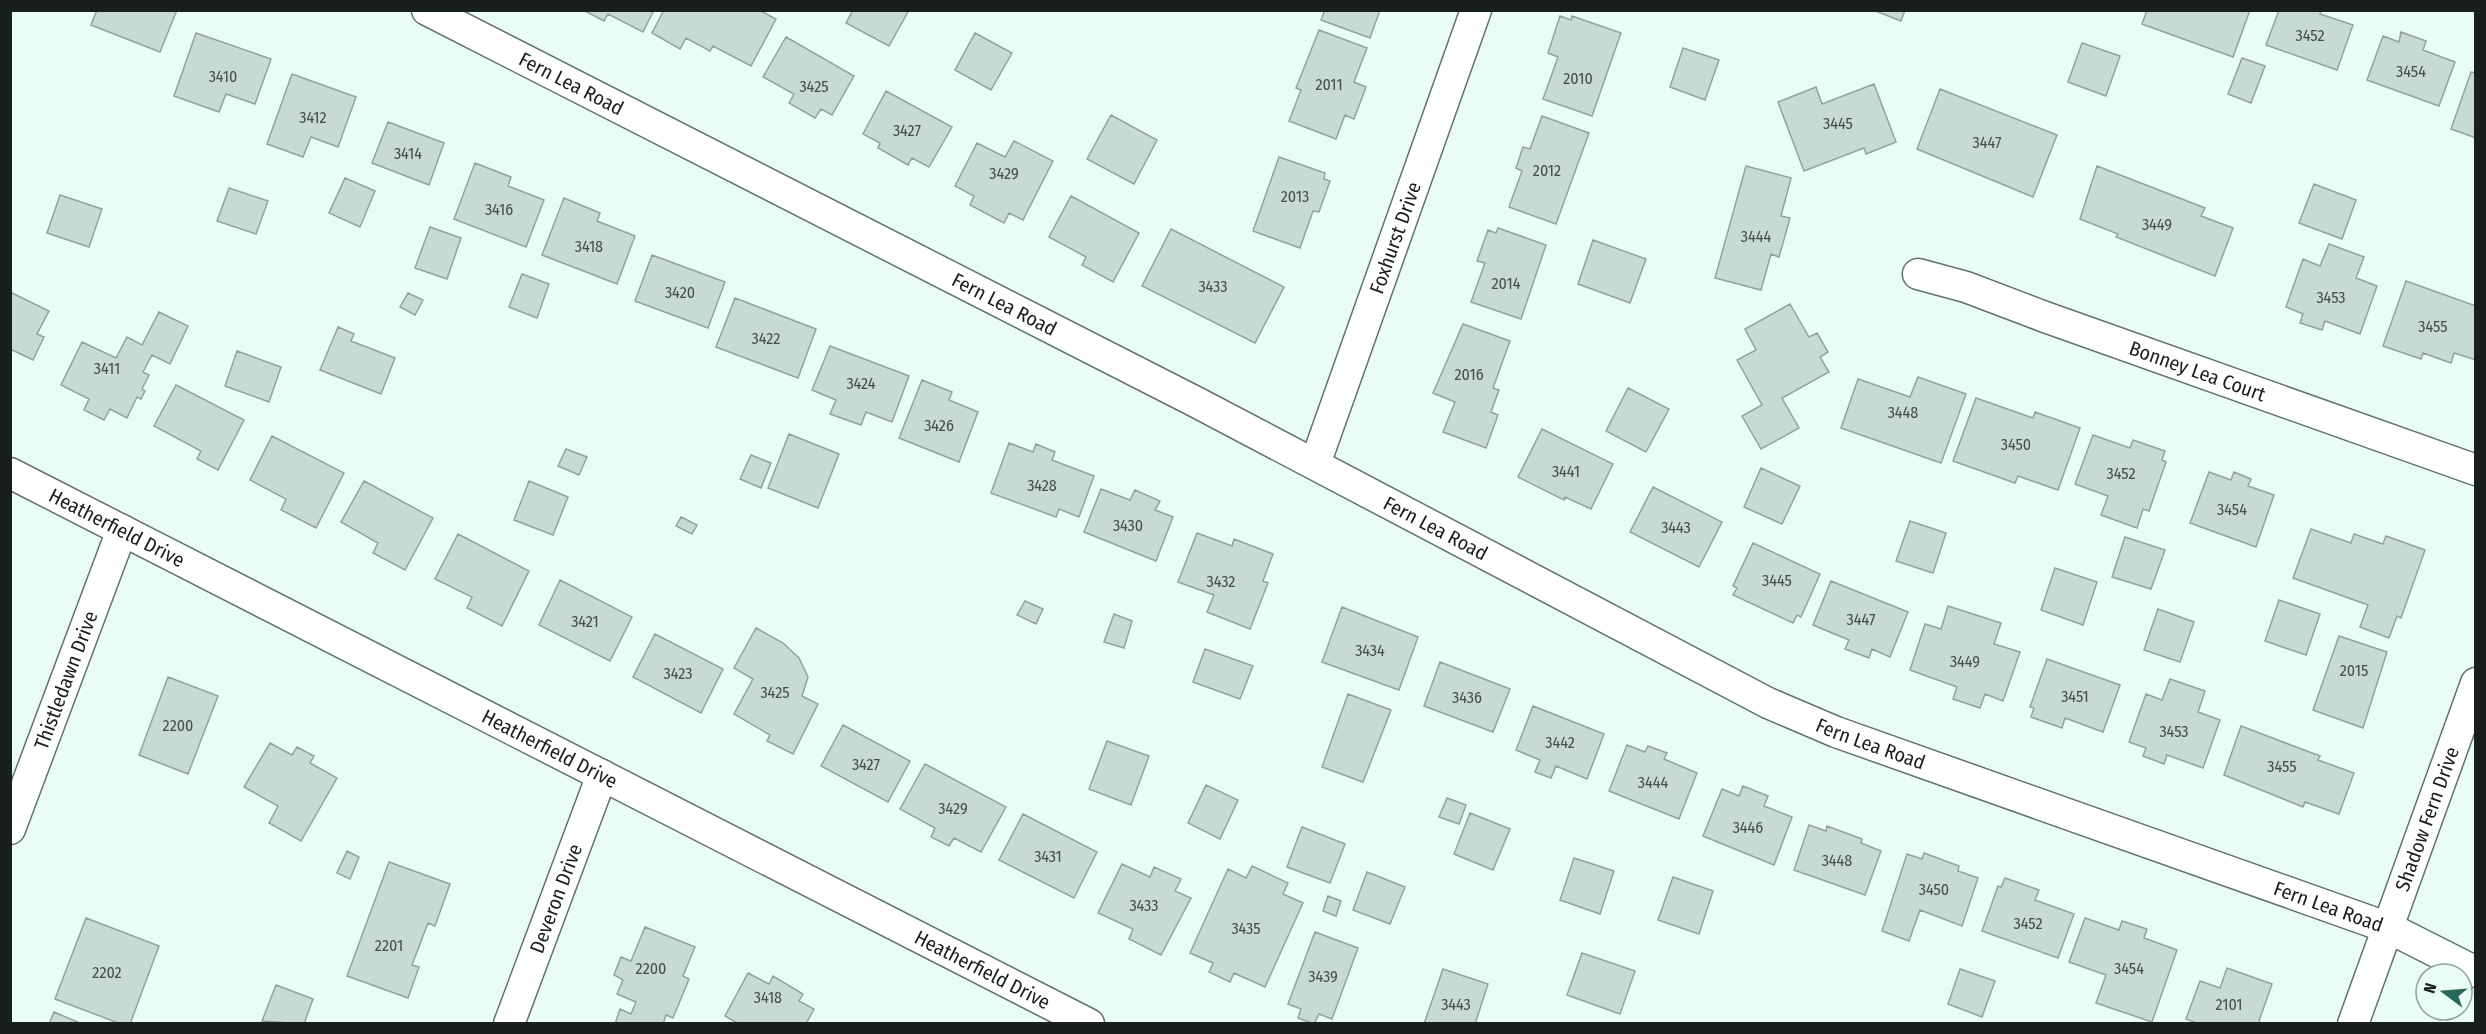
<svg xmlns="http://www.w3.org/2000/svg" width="2486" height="1034" font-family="'Fira Sans Condensed',sans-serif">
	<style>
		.building { fill: #c8dad4; stroke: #92a39d; stroke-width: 1.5 }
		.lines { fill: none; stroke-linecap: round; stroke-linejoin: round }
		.minor-casing { stroke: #62726c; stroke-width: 33 }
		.minor { stroke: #fff; stroke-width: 30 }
		.labels { text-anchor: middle; stroke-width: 5; stroke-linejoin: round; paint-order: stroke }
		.number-label { font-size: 16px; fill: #444e4a }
		.street-label { font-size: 20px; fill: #181f1c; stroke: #e9fcf5 }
	</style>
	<rect width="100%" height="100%" fill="#e9fcf5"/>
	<path class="building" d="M97 10H177L160 52 91 25Z
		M583 10H654L643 32 608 14 604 21Z
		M664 10H759L776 19 751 66 713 46 710 51 686 38 680 49 652 33Z
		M853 10H909L889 46 846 23Z
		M1325 10H1380L1370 38 1321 20Z
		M1873 10H1905L1901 21Z
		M2147 10H2250L2233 57 2142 24Z
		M2279 10H2322L2320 14 2353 25 2337 70 2266 45Z
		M1560 16 1571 20 1572 16 1621 33 1592 116 1543 99 1558 57 1548 53Z
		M1319 30 1367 48 1354 82 1366 87 1354 119 1345 115 1336 139 1289 121 1301 90 1296 88Z
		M2401 32 2426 41 2423 50 2455 62 2439 106 2367 80 2383 36 2399 42Z
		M196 33 271 59 255 104 226 94 219 112 174 96Z
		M975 33 1012 53 991 90 955 70Z
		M786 37 854 76 832 115 821 109 815 118 789 103 794 94 763 77Z
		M2082 43 2120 56 2106 96 2068 82Z
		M1683 48 1719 60 1705 100 1670 87Z
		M2242 58 2265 66 2251 103 2228 94Z
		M2471 72 2476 73V138L2451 129Z
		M292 74 356 97 338 147 311 137 303 157 267 144Z
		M1874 84 1896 142 1866 154 1864 148 1804 171 1778 102 1816 87 1822 104Z
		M1940 89 2057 135 2033 197 1917 149Z
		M886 91 952 127 929 167 912 158 908 165 878 148 880 143 863 134Z
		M1111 115 1157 140 1134 184 1087 159Z
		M1542 116 1589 133 1556 224 1509 207 1522 171 1516 168 1523 147 1530 149Z
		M388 122 444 143 429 185 372 163Z
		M1014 141 1053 161 1023 220 1009 213 1004 223 970 205 974 196 955 186 977 143 1005 157Z
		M1279 157 1325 173 1324 179 1330 181 1319 212 1313 211 1300 248 1253 231Z
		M475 163 511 177 508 186 544 200 526 247 454 219Z
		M1746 166 1791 178 1781 216 1790 218 1779 257 1771 254 1761 290 1715 278Z
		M2097 166 2205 208 2201 216 2233 228 2215 276 2116 237 2118 234 2080 219Z
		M345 178 375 191 360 227 329 213Z
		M2314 184 2356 200 2342 239 2299 223Z
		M229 188 268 201 256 234 217 221Z
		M60 195 102 209 89 247 47 233Z
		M1071 196 1139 233 1113 282 1082 265 1086 257 1049 237Z
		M564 198 600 213 597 221 635 236 617 284 542 255Z
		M430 227 461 238 447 279 415 268Z
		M1498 228 1546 245 1521 319 1471 302 1485 263 1477 261 1488 230 1496 233Z
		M1171 229 1284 287 1255 343 1142 286Z
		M1593 240 1646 259 1630 303 1578 284Z
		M2329 244 2364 257 2356 278 2377 286 2360 334 2325 321 2322 330 2300 323 2303 314 2286 307 2303 259 2320 266Z
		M652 255 725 282 708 328 635 301Z
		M522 274 549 284 537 318 509 307Z
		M2406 281 2476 306V360L2454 353 2451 363 2423 353 2421 359 2383 346Z
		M10 292 49 311 37 334 44 337 33 360 10 349Z
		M408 293 423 300 415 315 400 307Z
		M735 298 816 329 798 378 716 347Z
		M1790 304 1809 337 1817 333 1828 352 1820 357 1829 372 1782 398 1799 428 1761 449 1742 416 1762 405 1737 360 1756 350 1745 329Z
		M159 312 188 326 170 364 152 355 143 372 149 375 142 389 145 391 141 399 137 397 127 418 110 409 104 420 84 410 89 399 61 385 82 342 116 358 127 337 142 345Z
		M1463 324 1510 341 1493 388 1499 390 1491 412 1498 415 1486 448 1443 432 1455 402 1433 393Z
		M338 327 354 334 351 341 395 358 381 394 320 370Z
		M830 346 909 376 892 422 866 412 861 425 830 414 836 400 812 390Z
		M237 351 281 367 269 402 225 386Z
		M1918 377 1966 394 1941 463 1841 428 1858 379 1910 397Z
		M922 380 952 392 949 400 978 412 959 462 899 438Z
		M176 385 244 420 218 470 197 459 201 451 154 426Z
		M1628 388 1669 409 1646 452 1606 431Z
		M1976 398 2033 418 2035 412 2080 428 2058 490 2018 476 2015 483 1953 461Z
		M1542 429 1613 464 1591 509 1565 497 1564 500 1518 477Z
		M789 434 839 454 818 508 768 488Z
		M2093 435 2130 448 2133 440 2165 451 2162 460 2166 462 2149 511 2143 509 2137 528 2101 515 2108 496 2075 484Z
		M272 436 344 473 316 528 281 510 286 499 250 480Z
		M1009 443 1033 452 1036 444 1055 452 1052 460 1094 476 1079 517 1059 509 1056 517 991 493Z
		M566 449 587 457 579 475 558 466Z
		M751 455 771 463 761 488 740 479Z
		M1761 468 1800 486 1782 524 1744 507Z
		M2209 472 2231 480 2234 472 2251 479 2248 486 2274 495 2256 547 2190 523Z
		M364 481 433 518 405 570 373 553 378 543 341 522Z
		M529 481 568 497 553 535 514 520Z
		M1653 487 1722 522 1699 567 1630 532Z
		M1101 489 1130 500 1135 490 1160 501 1155 510 1173 517 1156 561 1084 532Z
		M681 517 697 525 692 534 676 526Z
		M1910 521 1946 533 1933 573 1896 561Z
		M2311 529 2351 543 2354 534 2383 544 2386 536 2425 550 2401 618 2397 616 2389 638 2360 627 2368 605 2293 578Z
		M1197 533 1232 546 1234 539 1273 554 1263 581 1268 583 1250 629 1207 612 1214 595 1178 582Z
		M458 534 529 571 502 626 467 608 472 597 435 579Z
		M2125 537 2165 550 2151 589 2112 577Z
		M1753 543 1820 574 1801 617 1797 615 1793 623 1733 595 1737 588 1733 586Z
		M2055 568 2097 582 2083 625 2041 610Z
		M560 580 632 617 610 661 539 625Z
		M1831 581 1908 612 1890 657 1872 649 1869 658 1845 649 1849 640 1813 625Z
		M2279 600 2320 614 2306 655 2265 641Z
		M1025 601 1043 609 1036 624 1017 615Z
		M1948 606 2001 623 1994 644 2020 652 2003 701 1985 694 1980 708 1953 699 1957 687 1910 670 1925 624 1941 629Z
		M1342 607 1418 637 1399 690 1322 662Z
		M2158 609 2194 622 2180 662 2144 650Z
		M1114 614 1132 621 1124 648 1104 642Z
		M756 628 783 643 799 658 808 677 802 696 818 704 793 754 767 741 770 735 734 714 753 679 734 668Z
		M655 634 723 669 701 713 633 677Z
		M2339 636 2387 652 2363 728 2313 710Z
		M1205 649 1253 666 1240 699 1193 682Z
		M2047 659 2120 685 2103 732 2065 718 2062 728 2031 717 2034 708 2030 707Z
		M1440 662 1510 689 1493 732 1424 706Z
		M168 677 218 696 188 774 139 755Z
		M2170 679 2205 691 2198 712 2220 720 2203 768 2167 755 2164 764 2143 756 2146 748 2129 742 2146 694 2162 700Z
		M1348 694 1391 710 1363 782 1322 767Z
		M1533 706 1604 734 1587 779 1556 766 1551 778 1535 772 1540 760 1516 750Z
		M843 725 910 761 888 802 821 766Z
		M2241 726 2320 756 2318 760 2354 773 2339 814 2305 802 2303 807 2224 775Z
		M1107 741 1149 756 1131 805 1089 789Z
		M270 743 292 755 297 747 314 756 310 763 337 778 301 841 269 823 278 806 244 787Z
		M1627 745 1645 752 1648 746 1667 753 1664 759 1697 773 1679 819 1609 791Z
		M925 764 1006 807 981 852 954 838 949 846 931 837 935 828 900 809Z
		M1206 785 1238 800 1220 839 1188 823Z
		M1743 786 1768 796 1764 806 1792 817 1774 865 1703 836 1722 789 1739 796Z
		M1447 798 1466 805 1459 824 1439 817Z
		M1470 813 1510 829 1493 870 1454 854Z
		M1023 814 1097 852 1074 898 999 860Z
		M1809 825 1826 831 1827 826 1862 839 1861 843 1881 851 1865 895 1794 870Z
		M1302 827 1345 844 1330 883 1287 867Z
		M347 851 359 857 350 879 337 873Z
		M1924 853 1959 866 1958 871 1978 878 1962 926 1920 910 1909 941 1882 931 1907 854 1922 859Z
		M1574 858 1614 871 1600 914 1560 900Z
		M389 862 450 884 435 926 428 923 412 965 419 967 408 998 347 976Z
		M1122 864 1150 877 1154 867 1181 879 1175 891 1191 898 1161 955 1129 939 1133 929 1098 913Z
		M1252 866 1288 883 1283 894 1303 903 1265 987 1234 973 1230 982 1209 972 1213 963 1190 953 1228 869 1246 878Z
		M1367 872 1405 887 1390 924 1353 910Z
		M1673 877 1713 891 1699 934 1658 920Z
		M2005 878 2039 890 2035 900 2074 914 2058 958 1982 931 1998 886 2001 887Z
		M1328 896 1341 901 1336 916 1323 911Z
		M86 918 159 946 130 1024H121L55 999Z
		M2085 918 2119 930 2122 921 2147 929 2144 938 2177 950 2152 1022 2096 1003 2106 975 2069 962Z
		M645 927 695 947 683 976 689 979 673 1018 666 1015 663 1024H615L620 1009 631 1014 636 1002 617 994 623 980 614 975 621 957 631 961Z
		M1315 932 1358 948 1332 1019 1319 1014 1314 1024 1298 1018 1301 1009 1288 1004Z
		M1582 953 1635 971 1620 1014 1567 995Z
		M2227 968 2272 984 2258 1024H2199L2186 1019 2200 981 2220 988Z
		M1443 969 1488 984 1475 1024H1424Z
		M1960 969 1995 981 1982 1017 1948 1004Z
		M748 973 769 984 773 976 803 994 799 1001 814 1009 806 1024H739L725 1016Z
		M276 985 313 999 304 1024 262 1021Z
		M54 1012 82 1024H49Z"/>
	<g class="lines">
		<defs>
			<g id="minor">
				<path id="s1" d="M427 10 1196 402 1768 703 1836 732 2389 928 2476 972"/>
				<path id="s2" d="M1918 274 1966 287 2045 317 2476 470"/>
				<path id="s3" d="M1315 464 1476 10"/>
				<path id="s4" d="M10 473 1089 1024"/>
				<path id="s5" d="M10 829 122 530"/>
				<path id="s6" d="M509 1024 602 775"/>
				<path id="s7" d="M2353 1024 2476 683"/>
			</g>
		</defs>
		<use href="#minor" class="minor-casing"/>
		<use href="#minor" class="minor"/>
	</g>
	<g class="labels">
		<g class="number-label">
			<text x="2310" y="41">3452</text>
			<text x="2411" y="77">3454</text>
			<text x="223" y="82">3410</text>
			<text x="1578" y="84">2010</text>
			<text x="1329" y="90">2011</text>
			<text x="814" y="92">3425</text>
			<text x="313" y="123">3412</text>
			<text x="1838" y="129">3445</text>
			<text x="907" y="136">3427</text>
			<text x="1987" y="148">3447</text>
			<text x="408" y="159">3414</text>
			<text x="1547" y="176">2012</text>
			<text x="1004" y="179">3429</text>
			<text x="1295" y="202">2013</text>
			<text x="499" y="215">3416</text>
			<text x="2157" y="230">3449</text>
			<text x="1756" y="242">3444</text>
			<text x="589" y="252">3418</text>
			<text x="1506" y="289">2014</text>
			<text x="1213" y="292">3433</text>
			<text x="680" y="298">3420</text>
			<text x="2331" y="303">3453</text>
			<text x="2433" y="332">3455</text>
			<text x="766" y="344">3422</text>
			<text x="107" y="374">3411</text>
			<text x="1469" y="380">2016</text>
			<text x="861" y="389">3424</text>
			<text x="1903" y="418">3448</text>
			<text x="939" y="431">3426</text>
			<text x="2016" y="450">3450</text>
			<text x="1566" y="477">3441</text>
			<text x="2121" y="479">3452</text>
			<text x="1042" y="491">3428</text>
			<text x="2232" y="515">3454</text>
			<text x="1128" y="531">3430</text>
			<text x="1676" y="533">3443</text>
			<text x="1777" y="586">3445</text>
			<text x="1221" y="587">3432</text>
			<text x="1861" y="625">3447</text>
			<text x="585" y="627">3421</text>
			<text x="1370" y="656">3434</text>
			<text x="1965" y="667">3449</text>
			<text x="2354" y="676">2015</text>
			<text x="678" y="679">3423</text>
			<text x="775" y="698">3425</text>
			<text x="2075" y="702">3451</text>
			<text x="1467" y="703">3436</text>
			<text x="178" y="731">2200</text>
			<text x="2174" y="737">3453</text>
			<text x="1560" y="748">3442</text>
			<text x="866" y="770">3427</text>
			<text x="2282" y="772">3455</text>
			<text x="1653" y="788">3444</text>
			<text x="953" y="814">3429</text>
			<text x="1748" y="833">3446</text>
			<text x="1048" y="862">3431</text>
			<text x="1837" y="866">3448</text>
			<text x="1934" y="895">3450</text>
			<text x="1144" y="911">3433</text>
			<text x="2028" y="929">3452</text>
			<text x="1246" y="934">3435</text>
			<text x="389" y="951">2201</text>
			<text x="651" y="974">2200</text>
			<text x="2129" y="974">3454</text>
			<text x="107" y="978">2202</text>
			<text x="1323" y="982">3439</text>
			<text x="768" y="1003">3418</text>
			<text x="1456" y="1010">3443</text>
			<text x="2229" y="1010">2101</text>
		</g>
		<g class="street-label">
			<text dy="7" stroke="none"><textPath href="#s1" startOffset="162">Fern Lea Road</textPath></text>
			<text dy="7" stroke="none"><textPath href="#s3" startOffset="240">Foxhurst Drive</textPath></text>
			<text dy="7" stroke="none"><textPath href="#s1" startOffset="648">Fern Lea Road</textPath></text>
			<text dy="7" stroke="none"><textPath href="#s2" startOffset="296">Bonney Lea Court</textPath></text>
			<text dy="7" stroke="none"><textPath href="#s4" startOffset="120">Heatherfield Drive</textPath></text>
			<text dy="7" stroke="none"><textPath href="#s1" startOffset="1134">Fern Lea Road</textPath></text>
			<text dy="7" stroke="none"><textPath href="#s5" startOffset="159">Thistledawn Drive</textPath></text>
			<text dy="7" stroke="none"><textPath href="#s1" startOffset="1620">Fern Lea Road</textPath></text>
			<text dy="7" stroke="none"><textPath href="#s4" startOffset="606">Heatherfield Drive</textPath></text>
			<text dy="7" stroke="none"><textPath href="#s7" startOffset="218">Shadow Fern Drive</textPath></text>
			<text dy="7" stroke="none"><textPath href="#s6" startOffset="134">Deveron Drive</textPath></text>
			<text dy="7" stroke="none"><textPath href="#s1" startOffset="2106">Fern Lea Road</textPath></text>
			<text dy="7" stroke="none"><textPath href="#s4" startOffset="1092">Heatherfield Drive</textPath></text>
		</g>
	</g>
	<rect width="2486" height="1034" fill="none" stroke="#181f1c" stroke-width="24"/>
	<g transform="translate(2444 992) rotate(286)"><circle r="28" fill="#e9fcf5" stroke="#95a49e" stroke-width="1.5"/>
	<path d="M0-4.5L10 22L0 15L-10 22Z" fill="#276857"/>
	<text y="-9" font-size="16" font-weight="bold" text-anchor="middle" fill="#181f1c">N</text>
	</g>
</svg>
